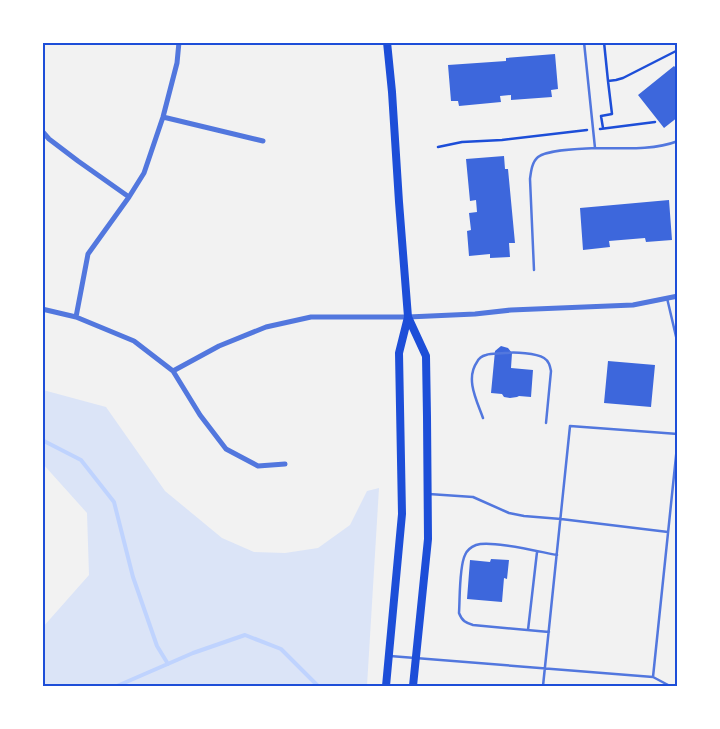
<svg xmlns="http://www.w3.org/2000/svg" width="720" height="729" font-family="Inter,sans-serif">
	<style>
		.green { fill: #dbe4f7 }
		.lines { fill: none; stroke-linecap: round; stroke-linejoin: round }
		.stream { stroke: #bfd3fe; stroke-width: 4 }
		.building { fill: #3d67dc }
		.path { stroke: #1d4ed8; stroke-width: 2.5 }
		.service { stroke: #5277de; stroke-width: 2.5 }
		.minor { stroke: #5277de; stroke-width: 5 }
		.secondary { stroke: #1d4ed8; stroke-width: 8 }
		.neatline { fill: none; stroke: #1d4ed8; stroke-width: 2 }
	</style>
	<rect width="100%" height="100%" fill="#f2f2f2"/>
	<path class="green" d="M43 390 106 407 165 491 222 538 254 552 285 553 318 548 350 525 367 491 379 488 367 686H43V627L89 575 87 513 43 464Z"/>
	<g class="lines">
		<path class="stream" d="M42 440 81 460 114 502 133 577 157 646 168 664
			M117 686 193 653 245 635 281 649 318 686"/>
	</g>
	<path class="building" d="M555 54 558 89 551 90 552 97 511 100V95L500 96 501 102 459 106 458 101H451L448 65 506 61V58Z
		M674 66 676 68 678 66V117L664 128 638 95Z
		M504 156 505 169H508L515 243H509L510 257 490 258V254L469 256 467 231 471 230 469 213 477 212 476 200 470 201 466 159Z
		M669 200 672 240 646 242 645 238 609 241 610 247 583 250 580 208Z
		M501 346 508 348 512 353 511 368 533 370 531 397 519 396 517 397 510 398 504 397 502 394 491 393 495 351Z
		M608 361 655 365 651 407 604 403Z
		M491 559 509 560 507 579 504 578 502 602 467 599 470 560 490 562Z
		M471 684 490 685V686H471Z"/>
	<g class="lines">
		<path class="path" d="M604 42 608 81
			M603 128 601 116 612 114 608 81 616 80 623 78 678 50
			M600 129 655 122
			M438 147 462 142 502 140 587 130"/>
		<path class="service" d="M595 148C622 148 652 151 678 141
			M534 270 530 179C531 171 532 162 538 157 549 149 582 149 595 148L584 42
			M667 298 678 345
			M483 418C477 401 465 379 477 362 479 358 482 356 486 355 492 353 499 354 505 353 515 352 536 353 544 358 549 361 550 366 551 371L546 423
			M429 494 473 497 509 513 524 516 561 519 668 532
			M528 630 537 552
			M549 632 473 625C466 623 462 621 459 613 460 599 459 567 465 555 467 550 471 547 476 545 491 540 540 552 557 555
			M390 656 653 677 678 437
			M653 677 670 686
			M543 686 570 426 678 434"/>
		<path class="minor" d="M163 117 263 141
			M42 131 49 139 78 161 129 197
			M42 309 76 317 134 341 173 371 200 415 226 449 258 466 285 464
			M76 317 88 254 129 197 144 173 163 117 177 63 179 42
			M173 371 219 346 266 327 311 317H408L475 314 511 310 633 305 678 296"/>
		<path class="secondary" d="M408 317 426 356 427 417 428 539 413 686
			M386 686 402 514 399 353 408 317 399 202 392 92 387 42"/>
	</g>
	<rect width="720" height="729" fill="none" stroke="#ffffff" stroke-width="88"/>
	<rect x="44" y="44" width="632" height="641" class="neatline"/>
</svg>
